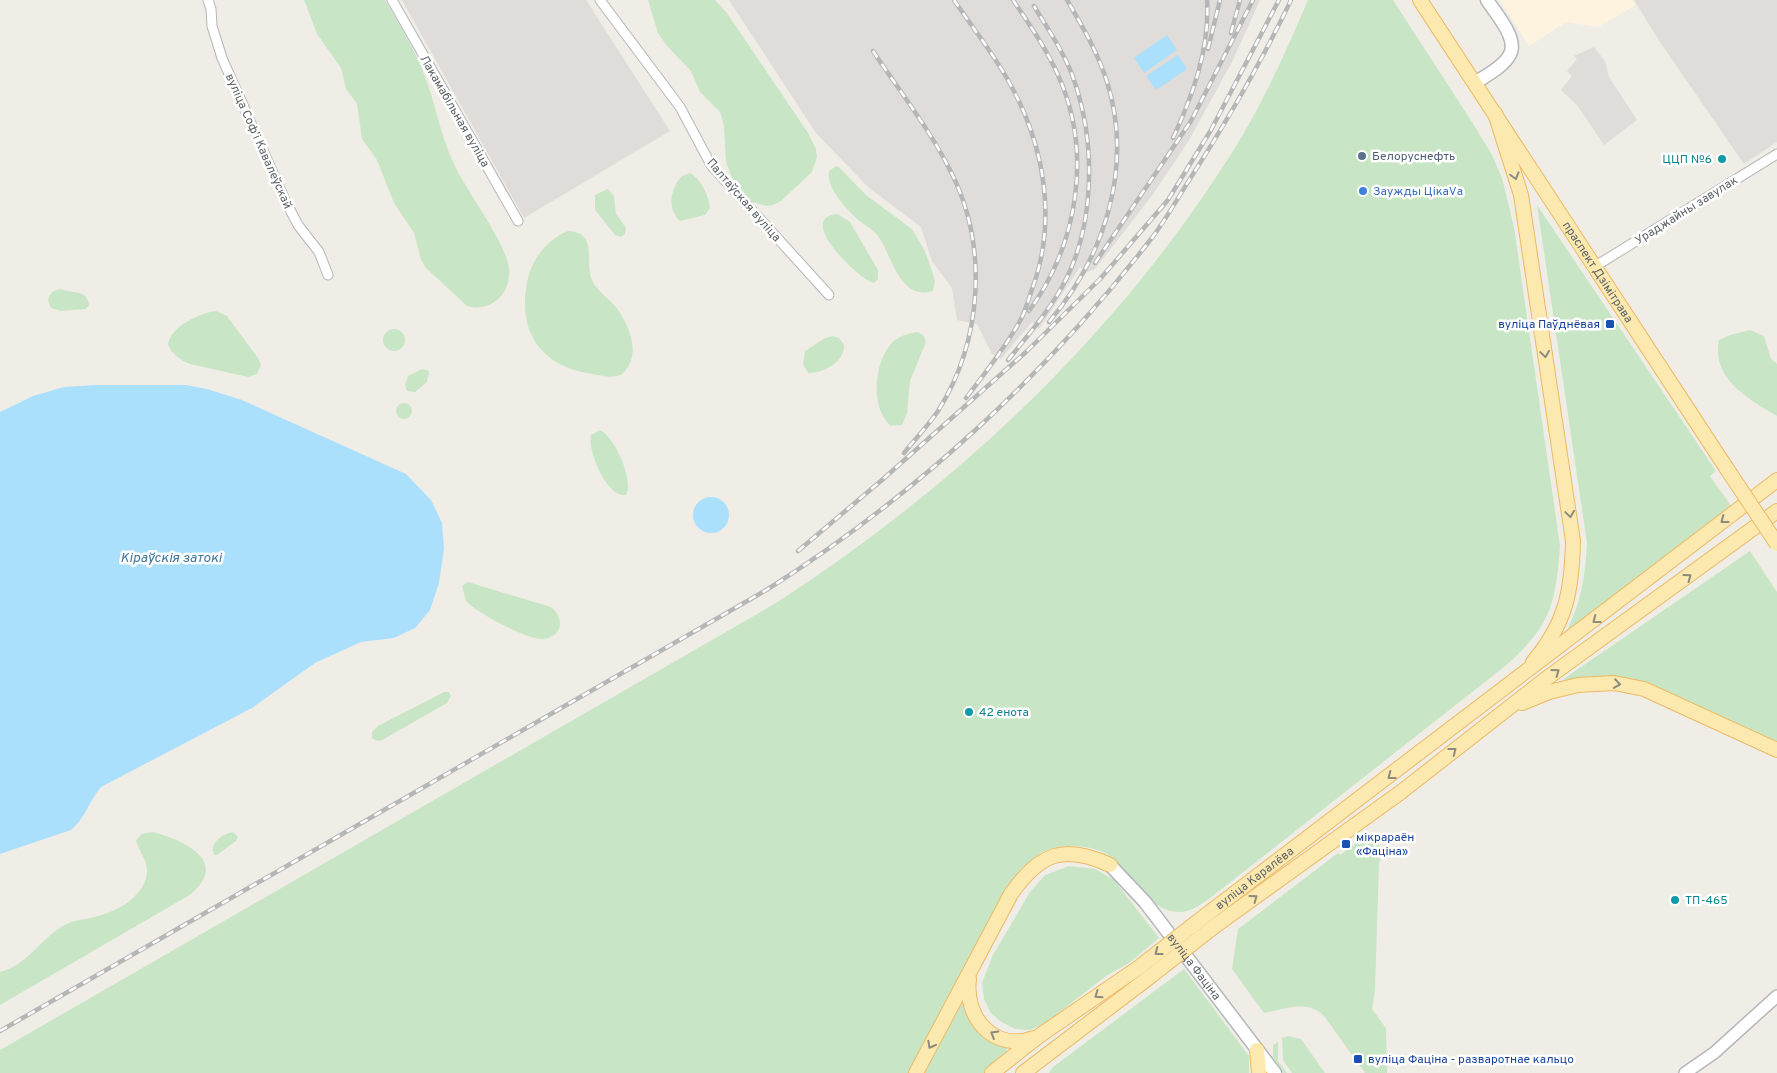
<svg xmlns="http://www.w3.org/2000/svg" width="1777" height="1073" font-family="Overpass,sans-serif">
	<style>
		.commercial { fill: #fdf3df }
		.industrial { fill: #dfdcd9 }
		.green { fill: #c8e6c5 }
		.water { fill: #abe0fc }
		.lines { fill: none; stroke-linecap: round; stroke-linejoin: round }
		.minor-casing { stroke: #b4b7bb; stroke-width: 11 }
		.tertiary-casing { stroke: #b4b7bb; stroke-width: 14 }
		.secondary-casing { stroke: #b3b7bb; stroke-width: 15 }
		.primary-casing { stroke: #ecba64; stroke-width: 16 }
		.minor { stroke: #fff; stroke-width: 9 }
		.tertiary { stroke: #fff; stroke-width: 11 }
		.secondary { stroke: #fff; stroke-width: 12 }
		.primary { stroke: #fce9b0; stroke-width: 14 }
		.rail-casing { stroke: #b5b6b6; stroke-width: 4.5 }
		.rail { stroke: #fff; stroke-width: 2.5; stroke-dasharray: 8; stroke-linecap: butt }
		.primary-bridge-casing { stroke: #ecba64; stroke-width: 16; stroke-linecap: butt }
		.primary-bridge { stroke: #fce9b0; stroke-width: 14 }
		.oneway { stroke: #8d8b7c }
		.service-dot { fill: #5c6f8a; stroke: #fff; stroke-width: 2 }
		.culture-dot { fill: #0f9aa8; stroke: #fff; stroke-width: 2 }
		.shop-dot { fill: #3f7fe0; stroke: #fff; stroke-width: 2 }
		.transit-dot { fill: #1a4fb4; stroke: #fff; stroke-width: 2 }
		.labels { text-anchor: middle; stroke-width: 5; stroke-linejoin: round; paint-order: stroke }
		.street-label { font-size: 12px; fill: #5e6366; stroke: #fff }
		.service-label { font-size: 12px; fill: #4e5e75; stroke: #fff; text-anchor: start }
		.culture-label { font-size: 12px; fill: #0d838f; stroke: #fff; text-anchor: start }
		.shop-label { font-size: 12px; fill: #366cbe; stroke: #fff; text-anchor: start }
		.transit-label { font-size: 12px; fill: #164399; stroke: #fff; text-anchor: start }
		.water-label { font-size: 14px; font-style: italic; fill: #41769d; stroke: #fff }
	</style>
	<rect width="100%" height="100%" fill="#f0ede7"/>
	<path class="commercial" d="M1500 0H1632L1636 5 1598 27 1566 22 1529 46Z"/>
	<path class="industrial" d="M402 0H586L670 131 524 218Z
		M729 0H1260L1233 60 1188 142 1151 197 1095 269 1088 272 1080 267 1039 329 1032 322 1001 359 992 354 977 324 957 320 952 288 932 261 921 227 868 187 816 133Z
		M1634 0H1777V142L1744 164 1660 42Z
		M1594 47 1605 61 1609 77 1637 120 1604 145 1577 105 1561 90 1572 76 1567 71 1577 59 1574 56Z"/>
	<path class="green" d="M304 0H385C399 24 414 48 424 74 436 104 440 135 454 164 467 192 505 241 509 268 512 293 491 313 467 306L426 268 421 260 414 233 394 203 377 160 362 139 357 104 346 89 341 68 317 34Z
		M648 0H715L727 13 808 133 816 149 817 157 812 172 781 201 773 205 767 206 752 202 732 178 726 162 724 126 720 112 700 92 691 71 667 46 658 33Z
		M1308 0H1393L1472 122 1492 155 1502 178 1514 227 1560 546C1556 605 1550 627 1504 667L1214 895C1203 903 1191 913 1177 912 1148 911 1130 869 1108 855 1095 847 1082 846 1067 846 1037 846 1021 869 1007 892L909 1073H0V1050L776 603C950 490 1106 346 1220 171 1256 118 1283 59 1308 0Z
		M836 166 840 168 866 195 912 229 925 251 932 271 935 281 933 291C899 301 892 255 878 236 873 229 864 225 857 219 846 209 826 188 829 171Z
		M690 173C701 179 709 196 710 208L705 215 680 221C666 209 671 187 682 176Z
		M608 189 614 196 616 214 626 228 625 234 621 237 615 235 595 210V195Z
		M1537 205 1716 471 1710 476 1732 507 1564 636C1581 604 1585 579 1587 543Z
		M838 214 850 222 878 270V279L874 283C863 283 792 217 838 214Z
		M568 231C599 232 584 262 592 280 596 290 608 298 615 306 630 325 643 357 621 375 609 379 599 375 587 373 539 364 518 330 527 283 531 260 546 240 568 231Z
		M61 289C73 294 87 289 89 305L86 309 61 311 51 308 48 300C50 293 53 290 61 289Z
		M216 311 227 316 258 358 261 365 257 374 248 377 190 364C180 360 173 355 168 345 169 327 200 313 216 311Z
		M383 340a11 11 0 1 1 22 0a11 11 0 1 1-22 0Z
		M1750 330 1764 336 1771 359 1777 364V416C1748 399 1711 378 1719 340L1730 335Z
		M918 332 924 336 926 342 910 381 907 413 902 425 891 426C870 409 874 363 891 344 897 336 909 333 918 332Z
		M833 336 839 338 844 345C845 362 823 374 808 373L803 364 805 351 825 338Z
		M422 369 429 371 427 382 415 392 407 391 405 385 408 376Z
		M396 411a8 8 0 1 1 16 0a8 8 0 1 1-16 0Z
		M600 430C615 437 634 480 626 495 607 498 587 450 591 435Z
		M1750 551 1777 592V746L1714 718 1586 678 1562 680Z
		M468 582 551 607C565 618 563 638 542 639 526 639 477 613 466 601L462 586Z
		M444 692H449L451 696 447 703 384 739 379 741 372 739V732L378 726Z
		M153 832C187 841 231 863 188 896L0 1005V972C27 965 39 941 61 927 73 919 85 920 98 916 119 911 148 894 147 869 146 857 138 851 136 840L142 834Z
		M233 832 238 837 236 841 217 855H214C209 843 222 834 233 832Z
		M1370 833C1381 844 1383 849 1379 864L1375 990 1372 1009 1386 1028 1387 1073H1365L1324 1016C1308 999 1284 1009 1264 1013L1232 969 1238 929 1338 853 1340 855Z
		M1069 866 1095 869 1114 880 1159 938 1129 963 1106 976 1044 1024 1030 1030 1015 1029 1000 1021 991 1013 984 999 982 983 993 955 1030 892 1045 875Z
		M1184 969 1249 1056V1073H1049L1053 1067Z
		M964 1000 1007 1046 1006 1056 984 1073H923Z
		M1288 1036 1301 1039 1325 1073H1292L1283 1060 1282 1038Z
		M1278 1042V1061L1287 1073H1284L1273 1057V1045Z"/>
	<path class="water" d="M1167 35 1177 50 1144 73 1134 58Z
		M1178 55 1187 69 1156 90 1146 76Z
		M186 385 207 389 242 400 406 474 431 500 442 523 444 549 439 583 430 610 415 628 394 638 361 642 315 663 252 708 101 787C89 801 85 819 71 830L0 854V412L33 396 64 387 95 385Z
		M693 515a18 18 0 1 1 36 0a18 18 0 1 1-36 0Z"/>
	<g class="lines">
		<defs>
			<path id="minor" d="M208 0 211 9 212 26 222 58 285 200 298 225 319 252 328 275
				M392 0 518 221
				M600 0 680 107 711 165 829 295
				M1594 267 1777 154"/>
			<path id="tertiary" d="M1685 1073 1714 1053 1777 996"/>
			<g id="secondary">
				<path d="M1475 83C1485 76 1503 67 1509 56 1520 40 1496 14 1487 0"/>
				<path id="s1" d="M1110 865 1145 902 1275 1073"/>
			</g>
			<g id="primary">
				<path id="s2" d="M1420 0 1727 469"/>
				<path d="M1495 113 1521 195 1573 541C1572 590 1566 624 1533 662"/>
				<path d="M1522 703 1549 692 1578 685 1614 683 1644 689 1777 750"/>
				<path id="s3" d="M1206 915 1777 480"/>
				<path d="M1215 926 1401 792 1547 678 1777 511"/>
				<path d="M969 979C964 1018 994 1052 1034 1038"/>
				<path d="M1257 1050 1259 1073"/>
				<path d="M916 1073 1011 894C1039 854 1063 843 1110 865"/>
				<path d="M992 1073 1039 1036 1138 968"/>
				<path d="M1023 1073 1147 979"/>
			</g>
		</defs>
		<use href="#minor" class="minor-casing"/>
		<use href="#tertiary" class="tertiary-casing"/>
		<use href="#secondary" class="secondary-casing"/>
		<use href="#primary" class="primary-casing"/>
		<use href="#minor" class="minor"/>
		<use href="#tertiary" class="tertiary"/>
		<use href="#secondary" class="secondary"/>
		<use href="#primary" class="primary"/>
		<defs>
			<path id="rail" d="M954 0C972 27 993 53 1009 82 1045 146 1058 222 1031 292 1028 302 1025 312 1020 321 1005 348 985 373 966 398
				M1013 0C1029 24 1046 48 1058 75 1093 152 1078 244 1029 311
				M1231 33 1240 0
				M1208 49 1220 0
				M873 51C898 89 931 131 951 172 989 247 982 341 938 411 928 426 915 439 904 453
				M1173 138C1193 95 1210 48 1207 0
				M1095 263 1191 121 1253 0
				M1049 322C1104 257 1133 169 1108 85 1099 55 1083 27 1067 0
				M1008 360C1027 337 1047 313 1062 287 1095 228 1096 146 1075 83 1066 55 1049 31 1034 6
				M798 551 882 480 1026 352 1100 279 1168 200 1211 130 1279 0
				M0 1031 768 589C915 496 1045 376 1151 239 1165 221 1176 201 1188 182 1226 123 1261 63 1291 0"/>
		</defs>
		<use href="#rail" class="rail-casing"/>
		<use href="#rail" class="rail"/>
		<defs>
			<path id="primary-bridge" d="M1727 469 1777 544
				M1138 968 1206 915
				M1147 979 1215 926"/>
		</defs>
		<use href="#primary-bridge" class="primary-bridge-casing"/>
		<use href="#primary-bridge" class="primary-bridge"/>
	</g>
	<defs><path id="oneway-chevron" d="M-2-3.5L2.5 0L-2 3.5" fill="none" stroke-width="1.6" stroke-linecap="round" stroke-linejoin="round" transform="scale(1.25)"/></defs>
	<g class="oneway">
		<use href="#oneway-chevron" transform="translate(1515 176) rotate(74)"/>
		<use href="#oneway-chevron" transform="translate(1545 354) rotate(82)"/>
		<use href="#oneway-chevron" transform="translate(1570 514) rotate(82)"/>
		<use href="#oneway-chevron" transform="translate(1724 520) rotate(143)"/>
		<use href="#oneway-chevron" transform="translate(1688 577) rotate(-36)"/>
		<use href="#oneway-chevron" transform="translate(1596 620) rotate(142)"/>
		<use href="#oneway-chevron" transform="translate(1556 672) rotate(-36)"/>
		<use href="#oneway-chevron" transform="translate(1617 684) rotate(8)"/>
		<use href="#oneway-chevron" transform="translate(1453 751) rotate(-38)"/>
		<use href="#oneway-chevron" transform="translate(1391 776) rotate(143)"/>
		<use href="#oneway-chevron" transform="translate(1254 898) rotate(-36)"/>
		<use href="#oneway-chevron" transform="translate(1158 952) rotate(142)"/>
		<use href="#oneway-chevron" transform="translate(1098 995) rotate(145)"/>
		<use href="#oneway-chevron" transform="translate(994 1034) rotate(-149)"/>
		<use href="#oneway-chevron" transform="translate(931 1045) rotate(118)"/>
	</g>
	<circle class="service-dot" cx="1362" cy="156" r="5"/>
	<g class="culture-dot">
		<circle cx="1722" cy="159" r="5"/>
		<circle cx="969" cy="712" r="5"/>
		<circle cx="1675" cy="900" r="5"/>
	</g>
	<circle class="shop-dot" cx="1363" cy="191" r="5"/>
	<g class="transit-dot">
		<rect x="1605" y="319" width="10" height="10" rx="2.5"/>
		<rect x="1341" y="839" width="10" height="10" rx="2.5"/>
		<rect x="1353" y="1054" width="10" height="10" rx="2.5"/>
	</g>
	<g class="labels">
		<g class="street-label">
			<text transform="translate(455 111) rotate(60)" y="4">Лакамабільная вуліца</text>
			<text transform="translate(259 141) rotate(66)" y="4">вуліца Софʼі Кавалеўскай</text>
			<text transform="translate(744 200) rotate(49)" y="4">Палтаўская вуліца</text>
			<text transform="translate(1686 210) rotate(-32)" y="4">Ураджайны завулак</text>
			<text dy="4" stroke="none"><textPath href="#s2" startOffset="325">праспект Дзімітрава</textPath></text>
			<text dy="4" stroke="none"><textPath href="#s3" startOffset="61">вуліца Каралёва</textPath></text>
			<text dy="4" stroke="none"><textPath href="#s1" startOffset="132">вуліца Фаціна</textPath></text>
		</g>
		<g class="service-label">
			<text x="1372" y="160">Белоруснефть</text>
		</g>
		<g class="culture-label">
			<text x="1712" y="163" text-anchor="end">ЦЦП №6</text>
			<text x="979" y="716">42 енота</text>
			<text x="1685" y="904">ТП-465</text>
		</g>
		<g class="shop-label">
			<text x="1373" y="195">Заужды ЦікаVа</text>
		</g>
		<g class="transit-label">
			<text x="1600" y="328" text-anchor="end">вуліца Паўднёвая</text>
			<text x="1356" y="841">мікрараён<tspan x="1356" dy="14">«Фаціна»</tspan></text>
			<text x="1368" y="1063">вуліца Фаціна - разваротнае кальцо</text>
		</g>
		<g class="water-label">
			<text x="171" y="562">Кіраўскія затокі</text>
		</g>
	</g>
</svg>
